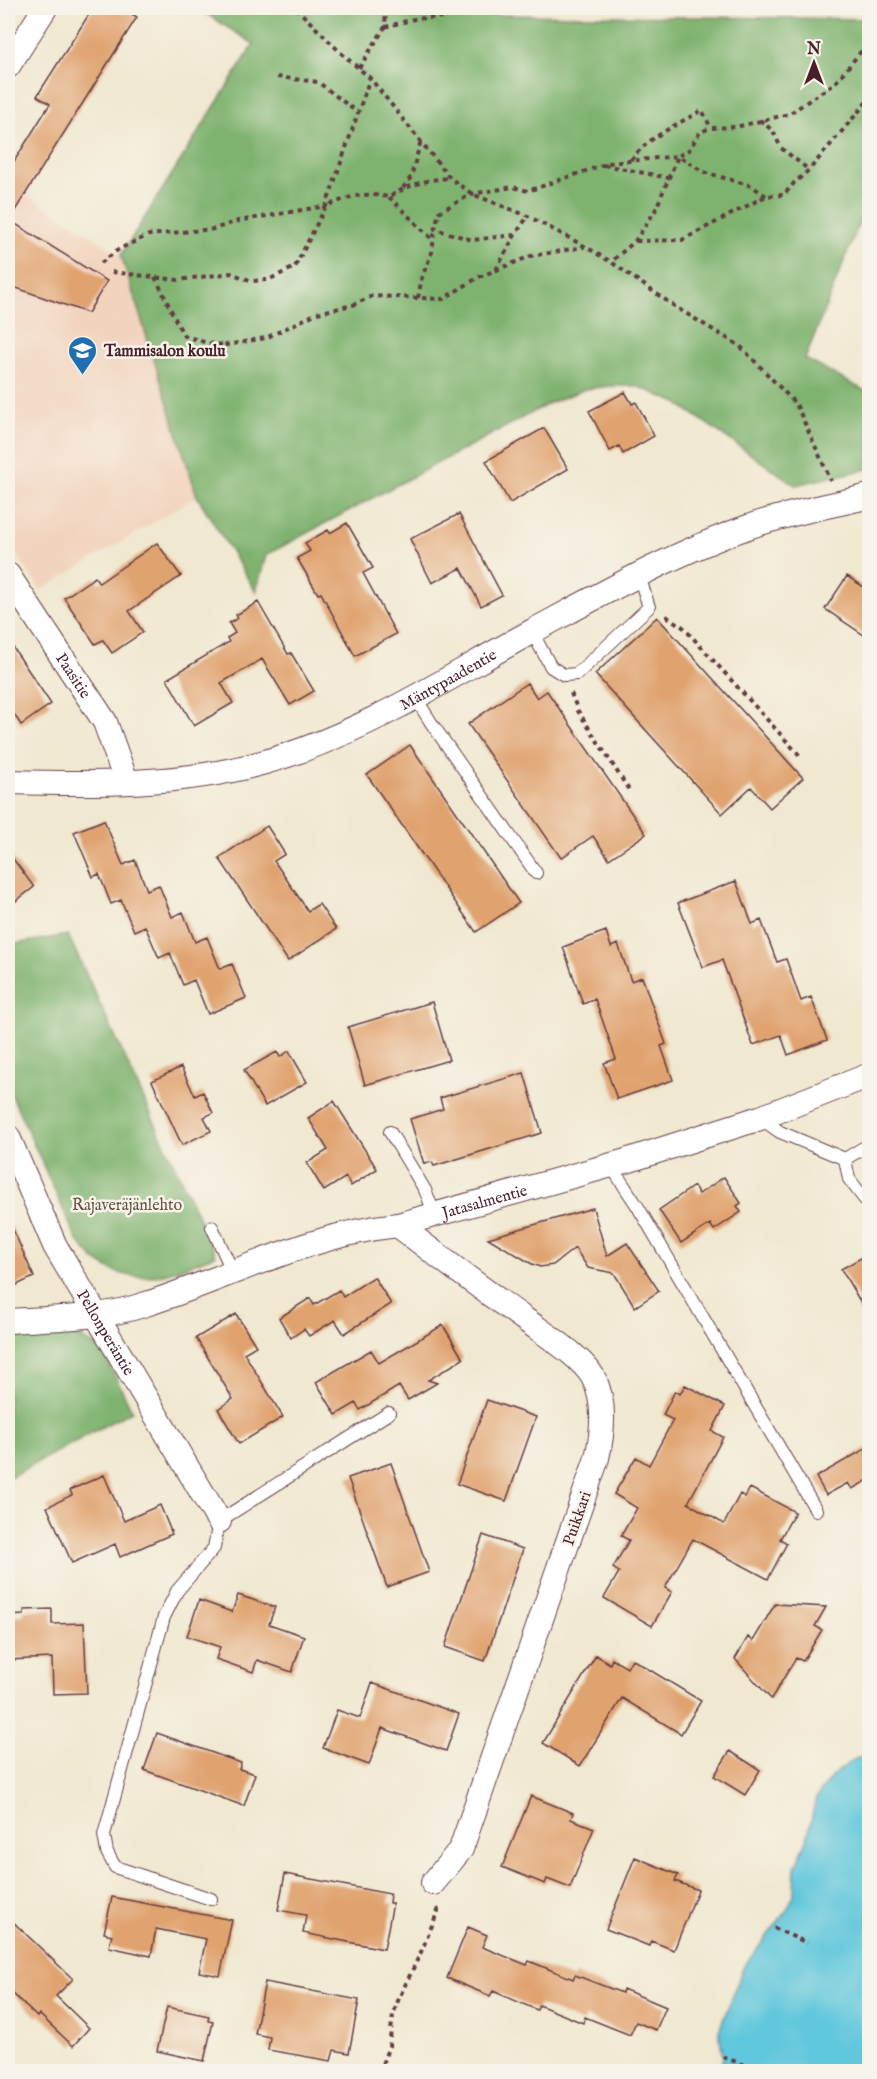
<svg xmlns="http://www.w3.org/2000/svg" width="877" height="2079" font-family="'IM FELL English',serif">
	<style>
		.built { fill: #f2d4be }
		.forest { fill: #7eb26e; stroke: #64684c; stroke-width: 1.5 }
		.water { fill: #60c7dc; stroke: #557384; stroke-width: 1.5 }
		.building { fill: #e0a26e }
		.lines { fill: none; stroke-linecap: round; stroke-linejoin: round }
		.lane-casing { stroke: #633d44; stroke-width: 14 }
		.street-casing { stroke: #633d44; stroke-width: 26 }
		.path { stroke: #633d44; stroke-width: 4; stroke-dasharray: 4.5 4.5; stroke-linecap: butt }
		.lane { stroke: #fff; stroke-width: 12 }
		.street { stroke: #fff; stroke-width: 24 }
		.labels { text-anchor: middle; stroke-width: 5; stroke-linejoin: round; paint-order: stroke }
		.poi-label { font-size: 16px; font-weight: bold; fill: #4a1f2b; stroke: #f7f3e8; text-anchor: start }
		.street-label { font-size: 16px; fill: #4a1f2b; stroke: #f7f3e8 }
		.park-label { font-size: 16px; fill: #635444; stroke: #f7f3e8 }
	</style>
	<rect width="100%" height="100%" fill="#f7f3e8"/>
	<filter id="ink" filterUnits="userSpaceOnUse"><feTurbulence type="fractalNoise" baseFrequency=".0167" numOctaves="2"/><feDisplacementMap in="SourceGraphic" scale="12" xChannelSelector="R" yChannelSelector="G"/><feConvolveMatrix kernelMatrix="1 2 1 2 8 2 1 2 1" color-interpolation-filters="sRGB"/></filter>
	<filter id="wash" filterUnits="userSpaceOnUse"><feTurbulence type="fractalNoise" baseFrequency=".008" numOctaves="4" result="noise"/><feDisplacementMap in="SourceGraphic" scale="24" xChannelSelector="R" yChannelSelector="G"/><feGaussianBlur stdDeviation="1.35" result="paint"/><feColorMatrix in="noise" values="0 0 0 0 0 0 0 0 0 0 0 0 0 0 0 0 0 1.4 0 .05"/><feComposite in="paint" operator="in"/></filter>
	<g filter="url(#wash)">
		<rect width="100%" height="100%" fill="#f0e8d0"/>
		<path class="built" d="M8 183 121 255 197 496 41 590 8 542Z"/>
		<path class="forest" d="M197 8H417L422 14 869 19V198L805 359 869 393V469L795 485 677 403 637 386H611L585 389 550 403 266 555 256 592 197 496 121 255 254 44Z
			M68 935 216 1255C173 1271 138 1292 95 1260 88 1255 82 1245 76 1238L8 1087V945Z
			M53 1329 77 1336 102 1349 132 1411 8 1478V1332Z"/>
		<path class="water" d="M869 1756V2071H720L723 2057 719 2031 743 1968 787 1910 794 1895 795 1867 807 1840 816 1798 832 1776 855 1759Z"/>
		<g id="blocks">
			<path class="building" d="M93 8H122L137 17 9 220 107 281 88 313 8 285V171L50 104 37 96Z
				M625 392 632 404 636 402 654 436 623 454 619 446 610 451 589 411Z
				M544 428 568 469 510 503 486 461Z
				M459 514 502 595 481 606 461 568 432 583 410 539Z
				M347 523 373 568 363 573 396 634 355 656 321 593 318 594 297 558 310 551 305 543 328 530 330 533Z
				M157 543 181 576 129 611 143 632 112 653 103 640 95 644 64 598 95 577 99 583Z
				M847 576 870 591V639L825 609Z
				M258 602 288 654 291 653 314 691 290 705 262 659 221 683 233 703 194 726 167 679 229 642 227 638 235 633 229 623 238 618 236 615Z
				M657 617 803 778 770 808 751 787 722 814 595 674Z
				M8 640 51 704 21 725 8 705Z
				M527 683 537 698 547 691 646 834 609 859 593 836 561 858 468 724Z
				M410 745 519 903 476 932 367 775Z
				M104 820 123 865 135 860 147 890 159 885 172 917 183 912 195 942 207 937 220 969 232 964 246 998 208 1014 194 980 183 985 170 953 159 958 145 926 134 931 121 900 111 904 99 874 93 877 74 832Z
				M267 826 285 854 274 861 308 911 319 904 336 929 288 961 219 858Z
				M8 852 34 887 8 907Z
				M736 881 752 924 761 920 777 962 786 959 801 1001 811 997 827 1040 788 1055 781 1035 753 1045 722 960 703 967 678 903Z
				M606 931 611 947 618 944 631 981 642 977 666 1044 661 1046 673 1080 617 1099 604 1063 616 1059 595 999 583 1004 563 947Z
				M432 1002 449 1060 365 1085 348 1027Z
				M289 1051 307 1082 265 1106 244 1070 277 1052 280 1057Z
				M181 1067 195 1096 203 1092 213 1113 204 1117 211 1131 182 1145 152 1081Z
				M524 1073 542 1133 434 1166 432 1162 424 1164 410 1119 443 1109 440 1098Z
				M334 1101 377 1169 351 1186 346 1177 324 1191 307 1163 328 1150 308 1118Z
				M724 1177 741 1203 737 1206 741 1212 714 1230 710 1224 681 1243 659 1210 694 1186 699 1194Z
				M593 1208 607 1256 627 1243 659 1291 635 1307 614 1273 588 1268 575 1248 553 1265 540 1267 532 1264 488 1238Z
				M8 1218 34 1277 8 1289Z
				M870 1253V1318L841 1269Z
				M374 1277 391 1304 344 1334 335 1320 309 1336 304 1329 291 1338 279 1318 310 1298 314 1305 339 1290 343 1297Z
				M236 1314 256 1346 244 1353 283 1417 239 1444 218 1409 233 1399 196 1338Z
				M443 1325 463 1359 428 1380 437 1383 408 1400 399 1386 360 1410 356 1403 336 1415 316 1382 371 1350 379 1363Z
				M685 1385 725 1406 712 1431 723 1437 688 1503 724 1524 740 1494 745 1497 750 1488 795 1512 780 1539 787 1543 768 1579 693 1539 665 1588 672 1592 652 1626 604 1598 619 1572 613 1568 629 1540 621 1536 637 1508 614 1494 636 1457 649 1465 673 1420 663 1415 675 1391 680 1394Z
				M487 1400 536 1417 506 1501 457 1484Z
				M870 1446V1479L852 1489 848 1483 826 1495 816 1477Z
				M391 1463 429 1572 387 1587 348 1478Z
				M104 1475 124 1521 160 1505 172 1534 120 1557 115 1544 72 1563 47 1507 72 1495 70 1490Z
				M483 1535 523 1549 485 1661 445 1647Z
				M238 1595 275 1607 269 1624 304 1636 292 1672 257 1660 253 1672 216 1659 220 1647 187 1636 199 1600 232 1612Z
				M775 1604 826 1607 815 1626 822 1630 803 1661 796 1658 771 1699 735 1659 748 1637 753 1641Z
				M52 1609V1624L84 1623 87 1693 53 1694 52 1658 8 1660V1616L24 1615V1610Z
				M596 1655 610 1664 612 1659 627 1668 632 1659 701 1701 681 1734 622 1698 580 1766 543 1743Z
				M372 1683 459 1714 446 1751 382 1728 369 1765 323 1748 337 1710 360 1718Z
				M157 1733 241 1763 239 1769 255 1774 244 1806 144 1770Z
				M730 1751 760 1770 745 1795 714 1776Z
				M531 1796 573 1813 571 1819 594 1828 570 1888 547 1879 545 1884 502 1867Z
				M635 1857 678 1875 675 1881 698 1890 674 1950 651 1941 649 1946 606 1929Z
				M285 1874 390 1894 389 1903H393L384 1949 303 1933 306 1915 278 1910Z
				M112 1897 232 1920 220 1976 199 1972 206 1939 156 1929 151 1956 109 1947 112 1935 104 1933Z
				M8 1917 73 1979 56 1996 89 2028 73 2046 39 2014 37 2017 8 1989Z
				M468 1927 487 1935 482 1947 527 1965 529 1961 573 1979 575 1975 622 1993 623 1989 666 2007 656 2030 636 2022 630 2035 585 2017 583 2023 539 2005 537 2010 493 1991 490 1996 447 1978Z
				M265 1982 359 2000 349 2053 334 2050 331 2061 268 2050 270 2037 255 2034Z
				M167 2007 209 2016 208 2021 213 2022 204 2061 157 2051Z"/>
		</g>
	</g>
	<g filter="url(#ink)">
		<use href="#blocks" fill-opacity="0" stroke="#633d44" stroke-width="1.5"/>
		<g class="lines">
			<defs>
				<path id="lane" d="M532 632 551 667 564 675 577 674 649 607 639 576
					M415 697 432 724 536 873
					M760 1118 780 1132 845 1159 870 1144
					M390 1132 425 1190 435 1215
					M845 1159 849 1179 870 1206
					M611 1166 638 1207 816 1510
					M212 1227 233 1272
					M211 1899 115 1867 107 1852 104 1835 164 1617 177 1591 214 1548 219 1521 389 1413"/>
				<g id="street">
					<path d="M8 66 45 8"/>
					<path id="s1" d="M8 575 105 722 126 781"/>
					<path id="s2" d="M8 782C93 784 182 786 265 762 361 735 445 679 531 632 600 595 674 553 748 527 788 513 829 506 870 496"/>
					<path id="s3" d="M8 1137 55 1246 219 1521"/>
					<path d="M398 1225C439 1257 481 1288 523 1318 543 1333 580 1355 593 1377 606 1401 603 1432 597 1458L461 1849 433 1883"/>
					<path id="s4" d="M8 1321C52 1318 100 1319 143 1305 228 1278 309 1234 398 1225L626 1161 760 1118 870 1075"/>
				</g>
			</defs>
			<use href="#lane" class="lane-casing"/>
			<use href="#street" class="street-casing"/>
			<path class="path" d="M296 8 341 53 370 78 450 178 472 194 528 216 586 247 611 262 677 308 740 346 796 404 831 481
				M385 27 414 19 445 17
				M359 68 385 27 386 8
				M277 77 318 82 358 113
				M760 120 773 131 781 148 809 170
				M631 160C648 137 677 125 702 110L711 128
				M604 165 669 178
				M403 188 411 177 421 140
				M766 196 752 186 704 172 678 156 689 150 700 132 711 128 736 127 789 114 835 83 868 43
				M389 197 433 240
				M515 235 472 240 435 229 439 212 472 194 513 187 528 191 609 163 678 156 655 211 635 241 611 262
				M636 241 682 240 766 196 784 195 794 183 809 170 870 98
				M101 263 119 249 149 235 214 229 238 221 326 206 370 78
				M496 270 515 235 528 216
				M112 272 178 280 231 273 252 281 268 280 295 267 326 206C352 196 361 192 389 197 408 185 428 179 450 178
				M155 277C168 302 178 328 193 352L214 351 226 345 266 338 317 313 353 305 372 296 443 299 479 277 531 256 584 247
				M418 298 422 277 432 252 435 229
				M183 335 207 343 225 345
				M666 616 683 627 802 758
				M571 693 578 711 629 790
				M774 1928 807 1943
				M723 2057 763 2072
				M379 2072 389 2046 393 2015 399 1998 421 1952 438 1911 437 1907"/>
			<use href="#lane" class="lane"/>
			<use href="#street" class="street"/>
		</g>
	</g>
	<defs>
		<symbol id="school-pin" viewBox="-11 -11 22 30"><path d="M0 17L-7.5 6A9.5 9.5 0 1 1 7.5 6Z" fill="#1f6fb2" stroke="#f7f3e8"/><path d="M0-5L7-2L0 1L-7-2ZM-4 1L0 2.5L4 1V4Q0 6-4 4Z" fill="#fff"/></symbol>
	</defs>
	<g fill-rule="evenodd">
		<use href="#school-pin" x="66" y="334" width="33" height="45"/>
	</g>
	<g class="labels">
		<g class="poi-label">
			<text x="104" y="356">Tammisalon koulu</text>
		</g>
		<g class="street-label">
			<text dy="6" stroke="none"><textPath href="#s1" startOffset="120">Paasitie</textPath></text>
			<text dy="6" stroke="none"><textPath href="#s2" startOffset="460">Mäntypaadentie</textPath></text>
			<text dy="6" stroke="none"><textPath href="#s4" startOffset="494">Jatasalmentie</textPath></text>
			<text dy="6" stroke="none"><textPath href="#s3" startOffset="219">Pellonperäntie</textPath></text>
			<text transform="translate(576 1518) rotate(-71)" y="6">Puikkari</text>
		</g>
		<g class="park-label">
			<text x="127" y="1210">Rajaveräjänlehto</text>
		</g>
	</g>
	<rect width="877" height="2079" fill="none" stroke="#f7f3e8" stroke-width="30"/>
	<g transform="translate(814 63)" stroke="#f7f3e8" stroke-width="4.5" paint-order="stroke">
	<path d="M0-4.5L10 22L0 15L-10 22Z" fill="#4a1f2b"/>
	<text y="-9" font-size="16" font-weight="bold" text-anchor="middle" fill="#4a1f2b">N</text>
	</g>
</svg>
